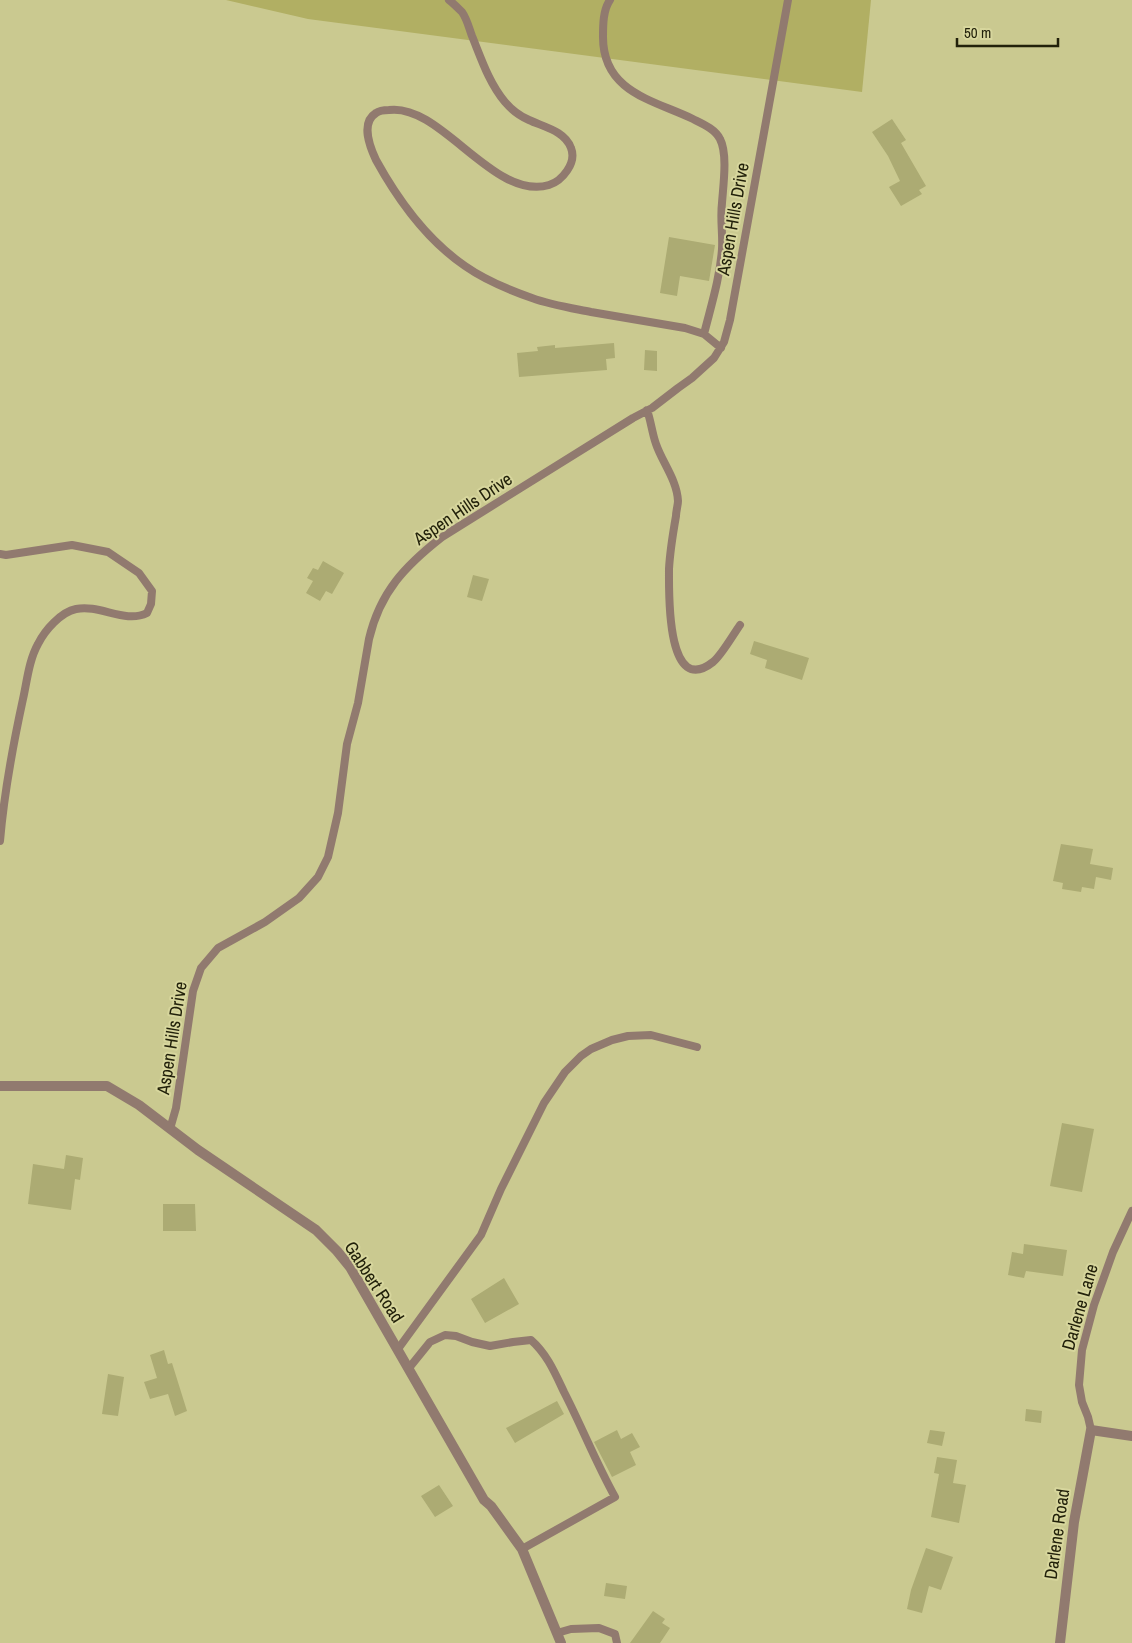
<svg xmlns="http://www.w3.org/2000/svg" width="1132" height="1643" font-family="'Archivo Narrow',sans-serif">
	<style>
		.green { fill: #b1af63 }
		.building { fill: #acab73 }
		.lines { fill: none; stroke-linecap: round; stroke-linejoin: round }
		.lane { stroke: #917a6f; stroke-width: 8 }
		.street { stroke: #917a6f; stroke-width: 10 }
		.labels { text-anchor: middle; stroke-width: 4; stroke-linejoin: round; paint-order: stroke }
		.street-label { font-size: 18px; fill: #22210a; stroke: #d7d69d }
	</style>
	<rect width="100%" height="100%" fill="#cac990"/>
	<path class="green" d="M226 0H871L862 92 308 19Z"/>
	<path class="building" d="M892 119 906 140 901 143 926 186 919 190 922 194 901 206 889 187 900 181 888 156 872 132Z
		M669 237 715 245 709 281 680 276 677 296 660 293Z
		M614 343 615 358 606 359 607 370 519 377 517 353 538 351 537 347 555 345V348Z
		M645 350 657 351V371L644 370Z
		M323 561 344 573 332 594 326 591 320 601 306 593 313 581 307 578 313 568 318 570Z
		M473 575 489 579 482 601 467 597Z
		M754 641 809 658 802 680 765 668 767 660 750 654Z
		M1061 844 1093 849 1090 864 1113 868 1111 880 1096 877 1094 889 1082 887 1081 892 1062 889 1063 883 1053 881Z
		M1062 1123 1094 1129 1082 1192 1050 1186Z
		M66 1155 83 1158 80 1180 75 1179 71 1210 28 1204 33 1164 64 1169Z
		M163 1204H195L196 1231H163Z
		M1024 1244 1067 1250 1063 1276 1026 1271 1024 1278 1008 1275 1012 1252 1023 1254Z
		M504 1278 519 1304 485 1323 471 1299Z
		M164 1350 168 1364 172 1363 187 1411 175 1416 168 1394 150 1399 144 1382 157 1378 150 1355Z
		M108 1374 124 1377 118 1416 102 1414Z
		M557 1401 564 1414 515 1443 506 1428Z
		M1026 1409 1042 1411 1041 1423 1025 1421Z
		M617 1430 621 1439 632 1433 640 1447 630 1452 636 1465 612 1477 594 1442Z
		M930 1430 945 1432 942 1446 927 1443Z
		M937 1457 957 1460 953 1483 966 1485 959 1523 931 1517 939 1474 934 1473Z
		M439 1485 453 1506 435 1517 421 1496Z
		M926 1548 953 1557 941 1590 929 1586 922 1613 907 1609 911 1590Z
		M606 1583 627 1586 625 1599 604 1596Z
		M653 1611 665 1619 662 1623 670 1628 660 1643H630Z"/>
	<g class="lines">
		<path class="lane" d="M449 0C453 3 458 8 462 12 467 19 469 28 472 36 481 58 489 83 505 102 511 109 520 116 529 120 544 127 565 131 571 148 577 163 562 181 549 185 493 201 441 103 389 110 384 110 380 110 376 113 360 123 370 147 376 160 398 200 427 240 465 266 485 280 509 290 532 298 551 305 571 308 591 312 622 317 654 323 685 328L704 334 721 348
			M610 0C603 10 603 25 603 37 603 92 653 100 693 119 703 124 715 129 720 139 728 154 723 187 722 203 720 219 723 234 722 249 720 278 711 306 704 334
			M647 410C651 421 652 433 656 444 662 462 677 480 678 501 678 505 676 511 676 516 673 533 670 551 669 569 669 591 666 699 713 662 721 656 733 635 740 625
			M0 554 6 555 72 545 108 552 139 573 152 591 151 604 147 613C125 624 100 604 76 609 61 612 45 630 38 644 29 660 27 681 23 699 13 745 4 794 0 841
			M170 1129 176 1108 193 991 201 968 218 948 265 922 299 898 318 877 328 857 338 813 347 744 358 703 369 639C380 592 405 566 442 537L633 418 652 408 678 388 692 378 714 358 724 342 730 320 788 0
			M398 1349 481 1235 501 1189 544 1103 565 1072 581 1056 591 1049 612 1040 628 1036 651 1035 697 1047
			M409 1368 430 1342 445 1335 456 1336 472 1342 490 1346 513 1342 531 1340C547 1354 555 1373 564 1392 582 1427 596 1463 615 1497L522 1549
			M1091 1430 1088 1417 1082 1402 1079 1385 1082 1350 1094 1305 1113 1252 1132 1211
			M557 1633 571 1629 599 1628 615 1634 617 1643"/>
		<path class="street" d="M0 1086H107L139 1105 198 1150 316 1230 337 1251 350 1267 484 1500 491 1506 522 1549 561 1643
			M1060 1643 1074 1522 1091 1430 1132 1436"/>
	</g>
	<g class="labels">
		<g class="street-label">
			<text transform="translate(733 219) rotate(-80)" y="6">Aspen Hills Drive</text>
			<text transform="translate(463 509) rotate(-34)" y="6">Aspen Hills Drive</text>
			<text transform="translate(172 1038) rotate(-81)" y="6">Aspen Hills Drive</text>
			<text transform="translate(374 1282) rotate(57)" y="6">Gabbert Road</text>
			<text transform="translate(1080 1307) rotate(-74)" y="6">Darlene Lane</text>
			<text transform="translate(1057 1534) rotate(-82)" y="6">Darlene Road</text>
		</g>
	</g>
	<path d="M957 38v8h101v-8" fill="none" stroke="#22210a" stroke-width="2.5"/>
	<text x="964" y="38" font-size="15" fill="#22210a" stroke="#d7d69d" stroke-width="4" paint-order="stroke">50 m</text>
</svg>
